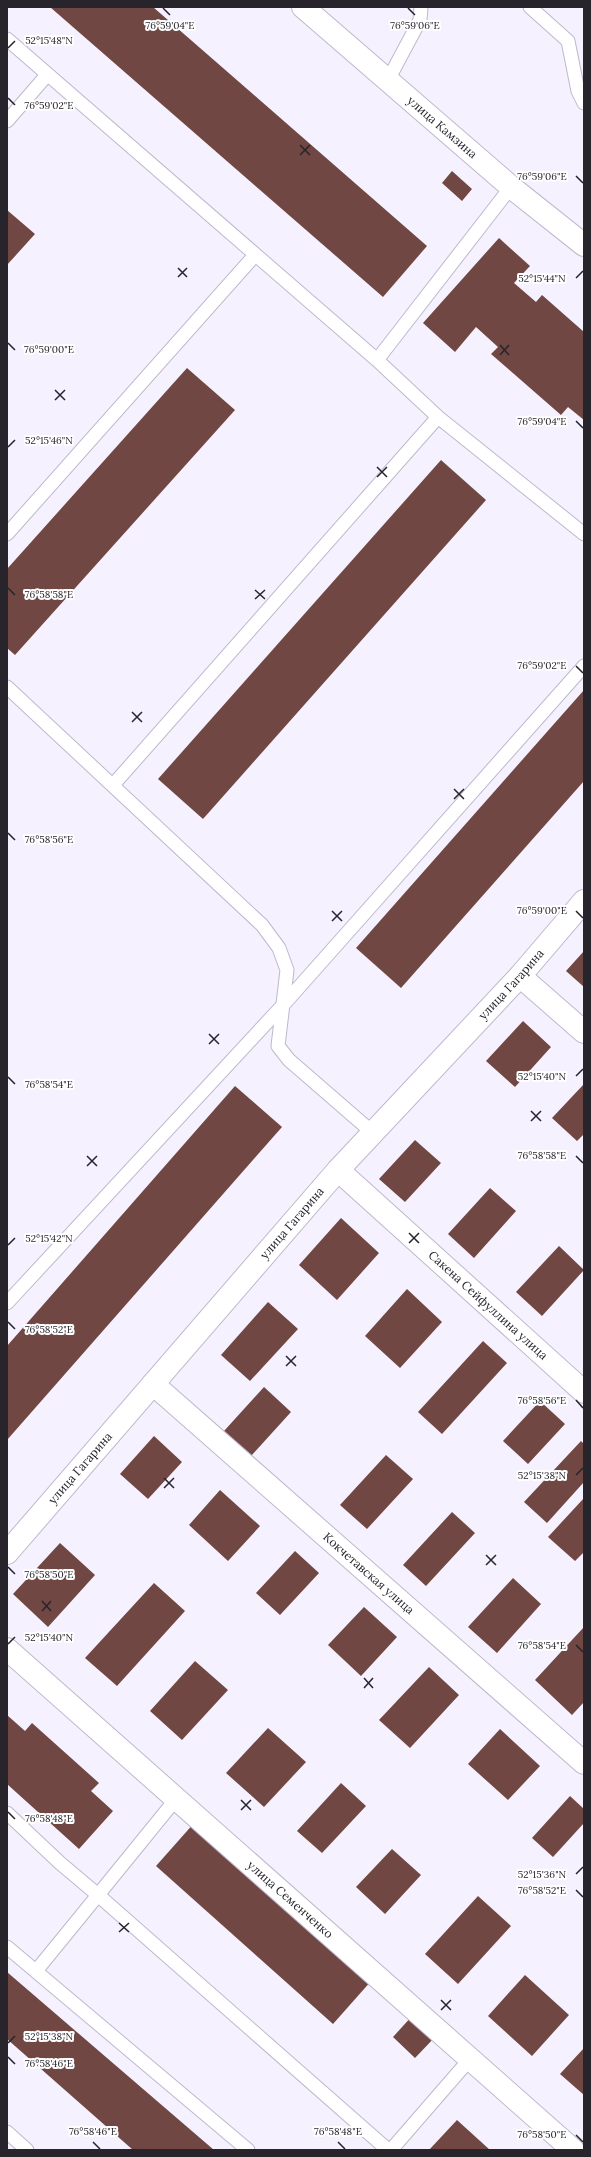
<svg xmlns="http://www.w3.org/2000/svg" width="591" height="2157" font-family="Lora,serif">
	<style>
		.building { fill: #704743 }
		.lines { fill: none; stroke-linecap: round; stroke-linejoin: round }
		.service-casing { stroke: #bfb8cd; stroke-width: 15 }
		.minor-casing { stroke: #bfb8cd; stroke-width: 24 }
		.secondary-casing { stroke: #bfb8cd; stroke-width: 24 }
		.service { stroke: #fff; stroke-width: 13 }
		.minor { stroke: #fff; stroke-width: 22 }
		.secondary { stroke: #fff; stroke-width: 22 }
		.ticks { fill: none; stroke: #27242c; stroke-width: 1.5 }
		.labels { text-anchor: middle; stroke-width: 4; stroke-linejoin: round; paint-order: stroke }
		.street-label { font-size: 12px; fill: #27242c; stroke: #fff }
		.ticks-label { font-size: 10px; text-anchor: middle; fill: #27242c; stroke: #fff; stroke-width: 4; stroke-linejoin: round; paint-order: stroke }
	</style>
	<rect width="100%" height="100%" fill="#f5f1fe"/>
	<path class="building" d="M50 7H153L427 246 383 297Z
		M452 171 472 189 462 201 442 183Z
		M7 210 35 234 7 265Z
		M499 238 530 266 514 283 536 302 542 295 584 332V420L568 407 561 415 491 354 498 347 476 327 455 352 423 323Z
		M187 368 235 410 15 655 7 648V569Z
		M441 460 486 500 203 819 158 779Z
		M584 690V781L401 988 356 948Z
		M584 951V987L566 971Z
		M523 1021 551 1047 515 1087 486 1061Z
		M584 1084V1134L577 1141 552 1118Z
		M235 1086 282 1127 7 1440V1346Z
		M415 1140 441 1163 405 1202 379 1179Z
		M490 1188 516 1211 474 1258 448 1234Z
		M341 1218 379 1253 337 1300 299 1265Z
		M559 1246 584 1270 542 1316 516 1292Z
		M407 1289 442 1322 400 1368 365 1336Z
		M268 1302 298 1329 250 1381 221 1355Z
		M483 1341 507 1363 442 1434 418 1412Z
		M264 1387 291 1412 251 1456 224 1431Z
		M540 1401 565 1424 528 1464 503 1441Z
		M154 1436 182 1462 148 1499 120 1474Z
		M581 1441 584 1444V1482L547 1523 524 1502Z
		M386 1455 413 1479 367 1529 340 1505Z
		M220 1490 260 1526 228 1561 189 1525Z
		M584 1498V1552L575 1561 548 1537Z
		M452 1512 475 1533 426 1586 403 1565Z
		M60 1543 95 1575 48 1627 13 1594Z
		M295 1551 319 1573 280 1615 256 1593Z
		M513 1578 541 1604 497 1653 468 1627Z
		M154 1583 185 1611 117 1686 85 1658Z
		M364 1607 397 1637 361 1676 328 1645Z
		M584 1627V1702L572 1715 535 1680Z
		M195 1661 228 1690 182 1740 150 1711Z
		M429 1667 459 1695 410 1748 379 1720Z
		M7 1715 25 1731 32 1723 99 1783 91 1791 113 1811 79 1849 7 1784Z
		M268 1728 306 1762 264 1807 226 1773Z
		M500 1729 540 1766 508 1800 468 1764Z
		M341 1783 366 1806 322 1853 297 1831Z
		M570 1796 584 1809V1823L553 1857 532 1838Z
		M195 1822 372 1980 333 2024 156 1866Z
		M392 1849 421 1875 385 1914 356 1887Z
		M478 1896 511 1926 458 1984 425 1954Z
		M7 1972 214 2150H133L7 2039Z
		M525 1975 569 2015 532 2056 488 2016Z
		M413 2015 436 2036 415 2058 393 2037Z
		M584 2048V2095L560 2074Z
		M457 2120 490 2150H429Z"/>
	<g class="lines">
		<defs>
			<path id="service" d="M530 7 568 41 578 91 584 103
				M7 39 377 360 438 417 584 534
				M388 80 420 20 421 7
				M7 121 47 75
				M377 360 511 187
				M7 534 255 255
				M7 687 262 925 279 948 287 970 278 1046 289 1060 372 1132
				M113 785 438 417
				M7 1303 284 1004 584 666
				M176 1799 98 1895 388 2150
				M7 1813 60 1863 98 1895 36 1971
				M7 1947 248 2150
				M7 2132 27 2150
				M391 2150 470 2059"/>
			<g id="minor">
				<path d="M520 976 584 1032"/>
				<path id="s1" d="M338 1170 584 1392"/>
				<path id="s2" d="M153 1384 584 1763"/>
				<path id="s3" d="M7 1553 338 1170 520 976 584 901"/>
				<path id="s4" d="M7 1649 573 2150"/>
			</g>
			<g id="secondary">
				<path id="s5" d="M303 7 511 187 584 245"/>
			</g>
		</defs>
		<use href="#service" class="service-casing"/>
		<use href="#minor" class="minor-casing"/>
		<use href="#secondary" class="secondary-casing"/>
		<use href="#service" class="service"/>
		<use href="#minor" class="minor"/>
		<use href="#secondary" class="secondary"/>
	</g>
	<path class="ticks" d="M163 8 170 15M408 8 415 15M8 48 15 41M8 98 15 105M300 145 310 155M300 155 310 145M576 176 583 183M178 268 187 277M178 277 187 268M576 278 583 271M8 343 15 350M500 345 509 355M500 355 509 345M55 390 65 400M55 400 65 390M576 421 583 428M8 447 15 440M377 467 387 477M377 477 387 467M8 588 15 595M255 590 265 599M255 599 265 590M576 666 583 673M132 712 142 722M132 722 142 712M454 789 464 799M454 799 464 789M8 833 15 840M332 911 342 921M576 911 583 918M332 921 342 911M209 1034 219 1044M209 1044 219 1034M576 1076 583 1069M8 1077 15 1084M531 1111 541 1121M531 1121 541 1111M87 1156 97 1166M576 1156 583 1163M87 1166 97 1156M409 1233 419 1243M409 1243 419 1233M8 1245 15 1238M8 1322 15 1329M286 1356 296 1366M286 1366 296 1356M576 1400 583 1408M576 1475 583 1468M164 1478 174 1488M164 1488 174 1478M486 1555 496 1565M486 1565 496 1555M8 1567 15 1574M42 1601 51 1611M42 1611 51 1601M8 1644 15 1637M576 1645 583 1652M364 1678 373 1688M364 1688 373 1678M241 1800 251 1810M241 1810 251 1800M8 1812 15 1819M576 1874 583 1867M576 1890 583 1897M119 1923 129 1932M119 1932 129 1923M441 2000 451 2010M441 2010 451 2000M8 2043 15 2036M8 2057 15 2064M576 2135 583 2142M93 2142 100 2149M338 2142 345 2149"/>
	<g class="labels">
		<g class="street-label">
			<text dy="4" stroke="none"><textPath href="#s5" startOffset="184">улица Камзина</textPath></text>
			<text dy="4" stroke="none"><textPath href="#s3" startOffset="760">улица Гагарина</textPath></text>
			<text dy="4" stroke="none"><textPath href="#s3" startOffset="436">улица Гагарина</textPath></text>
			<text dy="4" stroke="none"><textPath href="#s1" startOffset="202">Сакена Сейфуллина улица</textPath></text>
			<text dy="4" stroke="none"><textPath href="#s3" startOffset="112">улица Гагарина</textPath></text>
			<text dy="4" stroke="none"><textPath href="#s2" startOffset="287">Кокчетавская улица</textPath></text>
			<text dy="4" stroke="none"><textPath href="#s4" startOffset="378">улица Семенченко</textPath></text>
		</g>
	</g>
	<g class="ticks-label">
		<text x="415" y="29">76°59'06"E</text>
		<text x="170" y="29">76°59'04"E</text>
		<text x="49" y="44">52°15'48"N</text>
		<text x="49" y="109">76°59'02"E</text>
		<text x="542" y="180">76°59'06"E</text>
		<text x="542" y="282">52°15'44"N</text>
		<text x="49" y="353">76°59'00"E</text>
		<text x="542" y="425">76°59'04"E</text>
		<text x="49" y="444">52°15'46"N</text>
		<text x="49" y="598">76°58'58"E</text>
		<text x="542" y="669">76°59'02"E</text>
		<text x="49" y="843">76°58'56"E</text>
		<text x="542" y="914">76°59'00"E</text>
		<text x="542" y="1080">52°15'40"N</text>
		<text x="49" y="1088">76°58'54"E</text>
		<text x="542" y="1159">76°58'58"E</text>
		<text x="49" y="1242">52°15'42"N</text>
		<text x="49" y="1333">76°58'52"E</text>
		<text x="542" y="1404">76°58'56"E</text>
		<text x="542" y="1479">52°15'38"N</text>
		<text x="49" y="1578">76°58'50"E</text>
		<text x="49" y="1641">52°15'40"N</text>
		<text x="542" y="1649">76°58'54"E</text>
		<text x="49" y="1822">76°58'48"E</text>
		<text x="542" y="1878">52°15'36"N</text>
		<text x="542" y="1894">76°58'52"E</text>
		<text x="49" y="2040">52°15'38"N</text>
		<text x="49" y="2067">76°58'46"E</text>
		<text x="93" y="2135">76°58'46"E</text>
		<text x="338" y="2135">76°58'48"E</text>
		<text x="542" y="2138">76°58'50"E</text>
	</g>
	<rect width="591" height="2157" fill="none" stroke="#27242c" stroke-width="16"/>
</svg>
